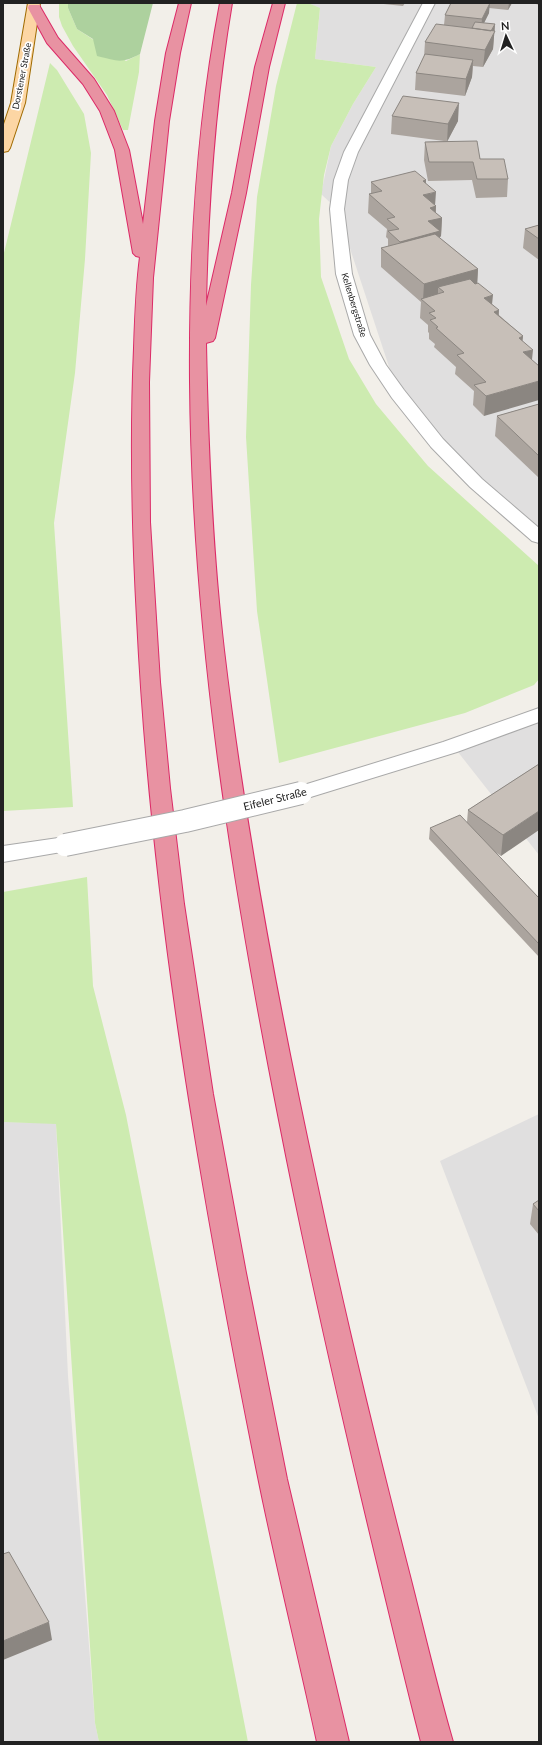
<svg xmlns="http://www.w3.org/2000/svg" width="542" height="1745" font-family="Lato,sans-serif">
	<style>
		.residential { fill: #e0dfdf }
		.grass { fill: #cdebb0 }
		.forest { fill: #add19e }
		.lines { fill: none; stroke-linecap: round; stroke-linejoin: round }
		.minor-casing { stroke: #a9a9a9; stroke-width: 2 }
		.major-casing { stroke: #a06b00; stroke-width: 2 }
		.highway-casing { stroke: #dc2a67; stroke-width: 2 }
		.minor { fill: #fff; fill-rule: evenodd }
		.major { fill: #fcd6a4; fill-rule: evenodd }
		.highway { fill: #e892a2; fill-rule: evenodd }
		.minor-bridge-casing { stroke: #a9a9a9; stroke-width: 24; stroke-linecap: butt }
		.minor-bridge { stroke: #fff; stroke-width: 22 }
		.wall { fill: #aba49e }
		.shaded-wall { fill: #8b8681 }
		.building { fill: #c7bfb8; stroke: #8b8681 }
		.labels { text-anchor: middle; stroke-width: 3.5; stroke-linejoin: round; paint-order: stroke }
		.far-street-label { font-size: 9px; fill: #222; stroke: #fff }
		.street-label { font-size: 11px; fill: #222; stroke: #fff }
	</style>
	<rect width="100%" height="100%" fill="#f2efe9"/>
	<path class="residential" d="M308 3H539V535L520 520 398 394 337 209 321 194 331 146 353 104 376 67 315 59 320 9Z
		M539 716V855L454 747Z
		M539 1114V1419L440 1161Z
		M3 1122 56 1123 68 1376 95 1723 99 1742H3Z"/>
	<path class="grass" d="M59 3H68V8L77 29 126 61 140 54 139 72 128 130H123L107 95 73 46 62 26 59 17Z
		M297 3H308L320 8 315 59 376 67 353 104 331 146 324 175 319 219 321 277 349 359 376 404 428 466 539 566V679L534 685 465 713 279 763 257 611 246 437 251 285 257 197 276 86Z
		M50 63 57 70 84 114 91 153 85 259 75 373 54 523 73 807 3 811V257Z
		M87 877 93 986 126 1115 248 1742H99L95 1723 56 1124 3 1122V892Z"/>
	<path class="forest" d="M68 3H153L140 54C121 64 118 61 97 56L93 39 77 29 68 8Z"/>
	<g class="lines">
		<defs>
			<path id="minor" d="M423 3H435L358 152 348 180 344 209 352 274 370 335 386 365 404 390 443 439 482 479 539 528V543L532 541 470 487 431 447 392 398 370 365 354 335 336 274 330 209 334 180 344 152Z
				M539 708V722L457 752 301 800 294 798 290 793 294 788 443 742Z
				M65 837 73 840 76 845 73 850 3 862V846Z"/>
			<path id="major" d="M28 3H40L25 103 10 148 8 151 3 152V127L11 103Z"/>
			<path id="highway" d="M179 3H191L180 53 169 121 153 278 149 382 150 522 160 682 170 788 184 904 213 1094 246 1273 287 1479 349 1742H317C298 1654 276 1566 258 1477 201 1194 151 907 137 619 132 528 130 438 134 348 135 317 136 287 140 257L136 256 133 253 115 150 100 111 83 84 47 43 28 8 29 5H39L58 38 94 79 114 111 129 150 143 224 155 121 166 53Z
				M220 3H232C215 103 208 204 206 306L232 193 255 67 273 3H285L269 67 246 193 215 338 213 341 206 343C208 445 212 548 224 650 245 828 278 1004 316 1179 344 1312 376 1444 410 1576 424 1631 437 1687 453 1742H421C407 1688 394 1633 381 1579 344 1426 309 1274 279 1120 231 877 192 631 190 382 189 255 196 128 220 3Z"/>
		</defs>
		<use href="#minor" class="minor-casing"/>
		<use href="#major" class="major-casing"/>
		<use href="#highway" class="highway-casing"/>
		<use href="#minor" class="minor"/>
		<use href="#major" class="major"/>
		<use href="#highway" class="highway"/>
		<defs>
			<path id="minor-bridge" d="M65 845 185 821 301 793"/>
		</defs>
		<use href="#minor-bridge" class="minor-bridge-casing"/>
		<use href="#minor-bridge" class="minor-bridge"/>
	</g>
	<path class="wall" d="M374 3H405L403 6Z
		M451 3H512L508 10 489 8V13L484 23 495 24 493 49 483 67 473 66 472 77 465 96 415 90 416 73 424 57 425 42 444 25 445 15Z
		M533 3H539V5Z
		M392 116 458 121 447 141 480 159 508 179 507 197 476 198 472 180 428 181 424 160 425 142 444 141 391 134Z
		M426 180V184L435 205 436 206V213L442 218 441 236 440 237V238L478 269 477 283 492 304 499 315 523 336 522 341 484 416 473 405 474 391 455 374 456 367 434 347 435 344 429 339V333L428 332V325L420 318 421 302 381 267V248L388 247V239L386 237 387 229 368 213 369 194H371V182Z
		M539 225V260L523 248 525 229Z
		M539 404V478L495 436 497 416Z
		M539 764 501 856 495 852 539 898V957L429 839 430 828 467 822 468 810Z
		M539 1200V1235L530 1224 533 1204Z"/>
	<path class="shaded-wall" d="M490 3 489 13 481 29 482 19Z
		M509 3H512L508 10Z
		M495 24 493 49 483 67 485 50 490 34Z
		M473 60 472 77 465 96 466 79Z
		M459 103 458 121 447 142 448 124Z
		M426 180 425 195 436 192 435 206H436L435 219 442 218 441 236 440 237 439 250 400 261V242L422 214 423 181Z
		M478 269 477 288 444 292 438 287V299L423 300 424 284Z
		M493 295 491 314 484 298Z
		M499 310 498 330 494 312Z
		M523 336 521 356 519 338Z
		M533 350 531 369 523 352Z
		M539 381V400L484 416 486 396Z
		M539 811V830L501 856 503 835Z
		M49 1622 52 1640 3 1660V1641Z"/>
	<path class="building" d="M451 3H490L482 19 445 15Z
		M475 22 495 24 491 31 472 28Z
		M436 24 495 31 485 50 425 42Z
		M425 54 473 60 466 79 416 73Z
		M403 96 459 103 448 124 392 116Z
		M477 141 480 159H504L508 179H477L473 162H429L425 142Z
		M415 171 426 180 423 181 436 192 423 195 436 206 430 208 442 218 428 221 440 231 400 242 388 231 399 229 387 219 395 217 369 194 382 191 371 182Z
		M539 225V239L525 229Z
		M435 234 478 269 424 284 381 248Z
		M470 279 475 284 478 283 493 295 484 298 499 310 494 312 523 336 519 338 533 350 523 352 539 366V381L486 396 474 385 486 382 457 355 464 353 436 328 438 327 430 320 436 318 429 313 435 311 421 299 444 292 438 287Z
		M539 404V456L497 416Z
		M539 764V811L503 835 468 810Z
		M460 815 539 898V944L430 828Z
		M539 1200V1211L533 1204Z
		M9 1552 49 1622 3 1641V1554Z"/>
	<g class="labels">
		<g class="far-street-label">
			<text transform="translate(22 76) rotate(-79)" y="3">Dorstener Straße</text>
			<text transform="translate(354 305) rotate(73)" y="3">Kellenbergstraße</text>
		</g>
		<g class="street-label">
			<text transform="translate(275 799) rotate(-14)" y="4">Eifeler Straße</text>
		</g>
	</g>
	<rect width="542" height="1745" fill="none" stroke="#222222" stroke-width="8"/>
	<g transform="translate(506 36) rotate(356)" stroke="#ffffff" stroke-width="3" paint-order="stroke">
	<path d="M0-3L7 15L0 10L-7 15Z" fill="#222222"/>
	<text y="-6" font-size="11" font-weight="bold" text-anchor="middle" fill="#222222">N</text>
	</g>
</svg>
